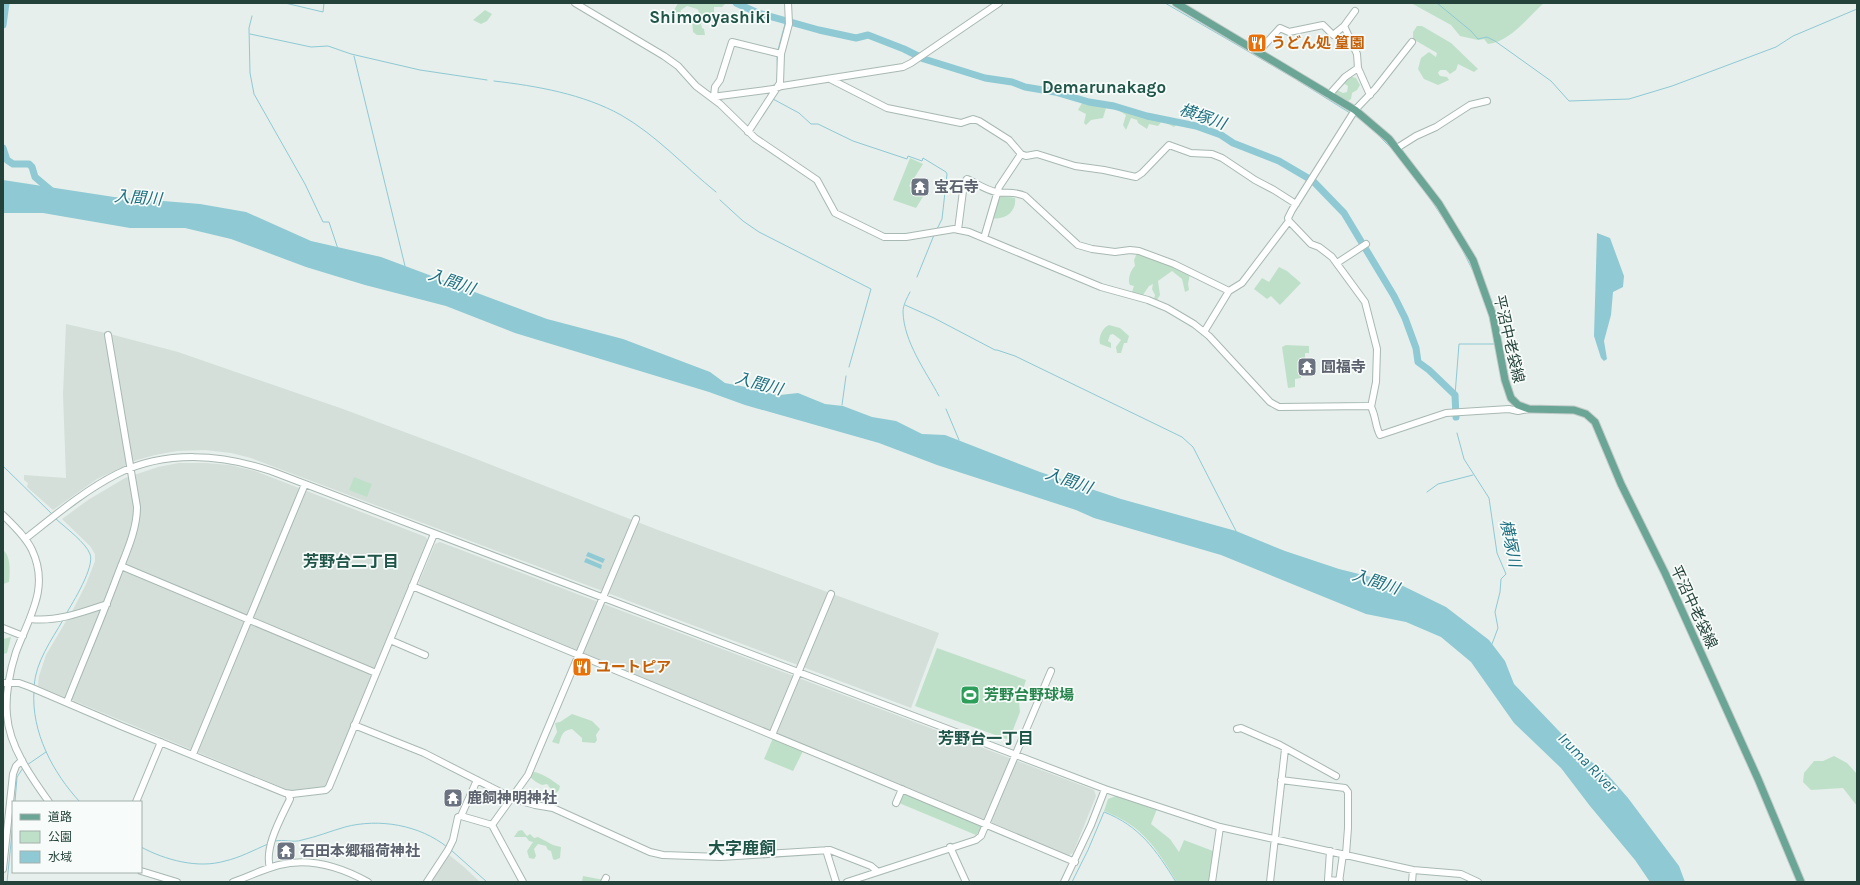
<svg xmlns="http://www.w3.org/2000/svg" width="1860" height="885" font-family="Karla,'Noto Sans JP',sans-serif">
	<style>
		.built { fill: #d4dfda }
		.green { fill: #bfe0c8 }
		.water { fill: #8ec9d4 }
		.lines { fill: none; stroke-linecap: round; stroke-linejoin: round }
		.stream { stroke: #8ec9d4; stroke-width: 1 }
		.river { stroke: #8ec9d4; stroke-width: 7 }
		.minor-casing { stroke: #a8b8b2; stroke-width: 8 }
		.major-casing { stroke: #c2cac8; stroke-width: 9 }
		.minor { stroke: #fff; stroke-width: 6 }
		.major { stroke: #6aa596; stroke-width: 7 }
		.labels { text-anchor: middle; stroke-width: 3.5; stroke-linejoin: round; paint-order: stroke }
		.food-label { font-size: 15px; font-weight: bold; fill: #c56008; stroke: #f7fbf9; text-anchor: start }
		.worship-label { font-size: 15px; font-weight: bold; fill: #5b616d; stroke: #f7fbf9; text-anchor: start }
		.street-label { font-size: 15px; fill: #24423a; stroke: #f7fbf9 }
		.leisure-label { font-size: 15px; font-weight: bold; fill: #27864d; stroke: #f7fbf9; text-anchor: start }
		.water-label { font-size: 16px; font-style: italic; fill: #1c6f80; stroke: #f7fbf9 }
		.neighbourhood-label { font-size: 16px; font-weight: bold; fill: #1f5548; stroke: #f7fbf9 }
		.quarter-label { font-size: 17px; font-weight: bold; fill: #1f5548; stroke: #f7fbf9 }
	</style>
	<rect width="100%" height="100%" fill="#e6efeb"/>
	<path class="built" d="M66 324 110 334 178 352 343 409 466 455 658 530 939 633 911 708 251 458 231 453 205 450 177 451 155 455 137 460 97 479 53 510 27 487 28 483 24 480V475L66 478 63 394Z
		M179 463H206L230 465 255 471 426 537 428 541 326 787 291 791 38 686 39 676 46 655 75 606 86 584 95 561V554L90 546 62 519 88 500 125 478 158 467Z
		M440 542 1094 790 1096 796 1073 853 1069 855 420 585 419 582 435 544Z
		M448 854 464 867 480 882H429Z"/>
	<path class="green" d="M678 3H726L722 7H714V12L719 16 725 17V19H720L718 21 708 16 701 24 702 28 704 29 705 35H697L693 32 692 20 699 11 697 9 687 6 681 10 680 15 674 16 672 14Z
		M1411 3H1544C1527 18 1511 41 1488 44L1484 39 1478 40 1460 36 1451 25Z
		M485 10 492 14 487 21 481 24 473 20Z
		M1417 26H1422L1451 43 1478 69 1474 72 1458 64 1456 70 1450 74 1446 70H1440L1438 73 1440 76 1447 77 1449 80 1438 85 1424 79 1418 69 1421 58 1429 52 1436 57 1437 53 1413 39V32Z
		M1349 76 1356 78 1360 85 1357 90 1352 93 1351 99 1348 101 1335 94 1337 90 1343 93 1347 92 1348 86 1343 83Z
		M1086 100 1097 102 1101 105 1116 107 1143 117 1158 116 1175 120 1178 123 1174 127 1162 121 1158 126 1149 124 1147 129 1138 123 1137 120 1131 118 1126 130 1123 125 1126 115 1118 110 1106 108 1103 118 1091 120 1086 125 1084 123 1086 114 1078 110 1082 103Z
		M910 158 923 164 909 186 924 195 916 208 893 200Z
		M1003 196 1015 198C1017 211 1005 221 992 218L1000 197Z
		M1137 253 1144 254 1190 274 1188 284 1189 290 1185 292 1182 279 1172 271 1158 281 1160 295 1157 300 1154 299 1155 295 1152 289 1153 284 1149 286 1143 295 1132 292 1134 286 1130 285C1127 280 1131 269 1135 266L1134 260Z
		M1279 267 1287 271 1301 283 1280 305 1271 296 1267 299 1254 289 1262 278 1269 282Z
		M1109 325 1120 328 1129 336 1127 343H1124L1121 353H1117L1116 347 1121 340 1113 334 1110 335 1108 341 1111 343V348L1100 344C1098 337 1103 327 1109 325Z
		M1286 345 1309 346V353H1305V365H1301V378L1295 379V387L1288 388 1282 347Z
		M354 477 372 484 367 497 349 490Z
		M3 550C11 556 10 572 9 582L3 584Z
		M11 637 7 653 3 654V639Z
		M937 648 1026 680 1019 702 1020 712 1009 740 915 706Z
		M572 714 592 721 600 729 596 735 597 740 595 743 582 742V738L572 729C562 730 561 737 559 744L552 742 557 732 555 723 560 722Z
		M773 738 803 751 793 771 764 759Z
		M1834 756 1847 763 1857 774V806L1843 788 1811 790 1803 782 1804 773 1814 761H1823Z
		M531 772C540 771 552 780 560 786L559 790 555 794 547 784 542 785 536 782 530 777Z
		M904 792 982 825 981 829 976 835 899 803Z
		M1116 796 1157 809 1151 824 1170 839 1179 852 1184 840 1213 851 1209 882H1177C1156 848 1143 826 1104 811L1108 799Z
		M522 830 527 836 530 834 534 838 538 837 553 845 561 847 560 858 555 860 553 859 551 851 548 850 546 846 538 844 534 849 536 856 534 859 529 858 527 851 533 842 529 841 526 837H514L518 831Z
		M583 876 604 880 603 882H582Z"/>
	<path class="water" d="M3 180 114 197 200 204 246 212 311 241 381 257 547 319 623 339 710 372 725 383 761 390 768 393 780 395 798 393 825 404 843 406 872 417 896 421 922 434 945 435 1040 472 1121 499 1236 531 1285 551 1339 569 1399 584 1446 607 1489 640 1505 661 1514 684 1579 752 1608 775 1628 798 1679 866 1685 882H1650L1635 860 1590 806 1561 768 1514 723 1471 662 1441 637 1406 622 1366 614 1221 555 1094 518 1076 510 937 465 879 443 745 405 709 392 515 333 446 306 365 285 306 267 231 239 185 228H130L43 213H3Z
		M1597 233 1610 238 1624 276 1623 287 1613 292 1611 315 1604 341 1607 359 1604 361 1601 358 1594 336Z
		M588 552 605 559 603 563 586 556Z
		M586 558 602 565 601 569 584 562Z"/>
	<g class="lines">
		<path class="stream" d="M285 3 323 12 324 3
			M1165 3 1294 78
			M1437 3 1471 31 1478 39 1487 37 1495 41 1551 81 1569 101 1629 99 1672 86 1776 47 1793 36 1857 9
			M252 16 249 28 250 73 254 94 305 184 323 222H329L338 249
			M250 34 311 47 328 46 351 54 420 70 487 80
			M778 50 786 20
			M777 55 778 80
			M354 56 405 266
			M1297 80 1350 113
			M494 81C537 86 583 94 621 115 656 135 684 166 716 192
			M779 90 773 99 799 113 811 124H818L853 141 907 159 908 156 922 161 923 158 946 172 947 174 942 219 937 229
			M1355 116 1361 119
			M1375 132 1391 148
			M1423 188 1451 230
			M720 200 743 221 759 232 871 289 849 367
			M1461 247 1472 269
			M917 277 934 235
			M910 292C907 298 903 305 903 312 904 342 925 370 939 396
			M905 305 934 318 995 350H997L1015 356 1182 437 1193 447 1236 531
			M1488 311 1491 324
			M1455 395 1459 344H1495
			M842 405 846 376
			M946 409 959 440
			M1457 433 1464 459 1489 498 1497 553 1506 574 1501 579 1500 592 1495 612 1498 628 1492 644
			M3 466 53 515
			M1427 492 1438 484 1473 475
			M56 519C66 528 86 543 90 554 95 567 73 602 66 614
			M34 686C36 661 51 641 63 620
			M34 691C31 732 53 773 80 802
			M27 765 46 752
			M15 802 17 777 23 768
			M275 841C284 839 293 843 302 840 316 837 331 831 345 827 379 818 420 825 447 847
			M141 847C165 860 198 869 225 861 239 858 254 850 268 844
			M451 850 487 882
			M7 882 13 823
			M1072 882 1088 850 1104 812C1140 826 1156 850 1176 882"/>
		<path class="river" d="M736 3 758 13 819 30 856 38 868 35 904 49 924 59 985 78 1012 82 1025 87 1055 92 1089 102 1114 106 1147 116 1196 126 1221 135 1233 143 1279 161 1313 181 1344 213 1394 296 1405 318 1416 348 1418 362 1429 370 1455 395 1456 417
			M3 25 6 3
			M3 148 7 160 13 164H29L32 167 35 177 54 193"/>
		<defs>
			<path id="minor" d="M575 3 664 56 678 66 696 86 720 104 755 138 817 180 835 213 884 237H906L954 229 969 232 1101 287 1148 300 1167 308 1194 324 1209 336 1270 402 1279 407 1368 406 1371 407C1376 416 1375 426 1380 435L1446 413 1509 409 1518 411 1529 409
				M1344 26 1357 54 1358 68 1370 95
				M1258 52 1280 28 1289 32 1323 25 1333 35 1344 26 1355 11
				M830 79 887 108 961 123 973 119 979 121 1009 140 1021 154 1026 156 1037 154 1075 166 1104 170 1136 177 1142 173 1169 145 1191 153 1212 154 1222 158 1255 180 1274 190 1296 204
				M1329 95 1345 77 1358 68
				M714 96 715 87 720 80 732 42 781 54
				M712 97 773 89 782 86 903 67 911 63 999 3
				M748 132 780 83 781 54 789 24 788 3
				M1397 148 1416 136 1436 127 1470 105 1487 101
				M1289 221 1311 244 1319 247 1332 257 1365 302 1377 349 1376 382 1371 407
				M958 230 964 183 967 179C976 183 986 190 996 192 1007 194 1015 191 1025 196L1078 245 1092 249 1115 252 1130 250 1139 251 1174 264 1229 291 1242 283 1289 221 1288 218 1292 210 1355 110 1375 89 1412 42
				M984 238 999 187 1021 154
				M1337 263 1366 244
				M1204 332 1229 291
				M3 515C13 525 26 537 32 550 50 588 29 617 16 652 10 670 5 695 7 715 9 746 31 777 49 802
				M25 539C53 517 85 490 117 474 166 450 221 454 271 471L1105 789 1220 827 1413 870 1461 874 1478 882
				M121 566 376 673
				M412 586 837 762 1075 862
				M31 619C57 622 83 612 107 604
				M3 628 23 636
				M390 640 425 655
				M3 683H19L30 687 121 726 285 793 292 794 326 790 329 787 434 534
				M67 702C84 659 102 617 118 574 126 553 137 530 137 507L108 335
				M354 725 424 753 514 799 535 805 553 808 650 852 663 855 721 857 830 850 871 866 877 871
				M1237 729 1241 728 1280 745 1336 776
				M772 735 831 594
				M193 754 305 484
				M1281 780 1345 788 1348 792V828L1346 854
				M136 802 161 742
				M896 803 902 789
				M461 816 492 825 523 882
				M492 825 528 775 636 519
				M950 847 966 882
				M826 850 836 882
				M1330 851 1328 880 1340 881
				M270 868C264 847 281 818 290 799L288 794
				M3 869 13 774 16 766 22 760
				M141 871 177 882
				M233 882C248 877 263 869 279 865 310 857 341 867 368 882
				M427 882 448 850 453 840 458 817 461 816 477 780
				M604 882 606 878
				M847 882 976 840 981 836 1051 671
				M1064 882 1091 825 1105 789
				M1212 882 1220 827
				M1270 882 1285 749
				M1339 882 1343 854
				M1412 882 1413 870"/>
			<path id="major" d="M1176 3 1355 110 1389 139 1439 204 1473 260 1493 316 1505 380 1511 398 1518 405 1529 409 1574 410 1586 414 1595 422 1621 484 1665 573 1758 779 1801 882"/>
		</defs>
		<use href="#minor" class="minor-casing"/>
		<use href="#major" class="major-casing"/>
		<use href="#minor" class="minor"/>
		<use href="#major" class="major"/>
	</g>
	<defs>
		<symbol id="restaurant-square" viewBox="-11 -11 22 22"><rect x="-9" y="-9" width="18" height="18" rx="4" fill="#e8710a" stroke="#f7fbf9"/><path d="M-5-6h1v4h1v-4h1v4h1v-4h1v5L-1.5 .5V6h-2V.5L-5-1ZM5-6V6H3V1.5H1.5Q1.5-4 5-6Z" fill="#fff"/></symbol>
		<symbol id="temple-square" viewBox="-11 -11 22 22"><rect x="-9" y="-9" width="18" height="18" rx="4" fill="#6b7280" stroke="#f7fbf9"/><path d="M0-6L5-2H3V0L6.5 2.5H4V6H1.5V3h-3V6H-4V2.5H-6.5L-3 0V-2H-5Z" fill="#fff"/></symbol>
		<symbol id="stadium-square" viewBox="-11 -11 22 22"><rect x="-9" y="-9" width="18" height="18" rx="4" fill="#2e9e5b" stroke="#f7fbf9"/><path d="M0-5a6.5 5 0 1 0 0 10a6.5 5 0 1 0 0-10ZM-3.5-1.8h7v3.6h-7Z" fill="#fff"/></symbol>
	</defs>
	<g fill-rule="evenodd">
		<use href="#restaurant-square" x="1246" y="32" width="22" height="22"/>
		<use href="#temple-square" x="909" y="176" width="22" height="22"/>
		<use href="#temple-square" x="1296" y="356" width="22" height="22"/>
		<use href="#restaurant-square" x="571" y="656" width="22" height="22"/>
		<use href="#stadium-square" x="959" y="684" width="22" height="22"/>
		<use href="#temple-square" x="442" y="787" width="22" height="22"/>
		<use href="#temple-square" x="275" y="840" width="22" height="22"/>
	</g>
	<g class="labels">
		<g class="food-label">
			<text x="1271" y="48">うどん処 篁園</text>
			<text x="596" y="672">ユートピア</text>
		</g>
		<g class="worship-label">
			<text x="934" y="192">宝石寺</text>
			<text x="1321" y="372">圓福寺</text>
			<text x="467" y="803">鹿飼神明神社</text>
			<text x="300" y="856">石田本郷稲荷神社</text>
		</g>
		<g class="street-label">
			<text transform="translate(1509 339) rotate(77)" y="5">平沼中老袋線</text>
			<text transform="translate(1694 607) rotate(65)" y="5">平沼中老袋線</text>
		</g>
		<g class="leisure-label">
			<text x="984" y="700">芳野台野球場</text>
		</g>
		<g class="water-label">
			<text transform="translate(1203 116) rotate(19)" y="6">横塚川</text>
			<text transform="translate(138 197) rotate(4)" y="6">入間川</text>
			<text transform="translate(452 281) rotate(19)" y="6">入間川</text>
			<text transform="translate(759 383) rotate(15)" y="6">入間川</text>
			<text transform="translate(1069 480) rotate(19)" y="6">入間川</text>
			<text transform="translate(1511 543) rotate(78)" y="6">横塚川</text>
			<text transform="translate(1376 581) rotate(18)" y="6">入間川</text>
			<text transform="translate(1588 762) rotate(46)" y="6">Iruma River</text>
		</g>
		<g class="neighbourhood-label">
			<text x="351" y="567">芳野台二丁目</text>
			<text x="986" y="744">芳野台一丁目</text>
		</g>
		<g class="quarter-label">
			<text x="710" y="23">Shimooyashiki</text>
			<text x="1104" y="93">Demarunakago</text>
			<text x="742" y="854">大字鹿飼</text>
		</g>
	</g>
	<rect width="1860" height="885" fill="none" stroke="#24423a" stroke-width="8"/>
	<rect x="12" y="801" width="130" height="72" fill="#f7fbf9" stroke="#a3b1ad"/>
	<rect x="20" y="814" width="20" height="6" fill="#6aa596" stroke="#a3b1ad"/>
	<text x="48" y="821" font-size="12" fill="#24423a">道路</text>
	<rect x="20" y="831" width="20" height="12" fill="#bfe0c8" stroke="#a3b1ad"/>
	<text x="48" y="841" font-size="12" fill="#24423a">公園</text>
	<rect x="20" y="851" width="20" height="12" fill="#8ec9d4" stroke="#a3b1ad"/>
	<text x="48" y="861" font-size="12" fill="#24423a">水域</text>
</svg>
